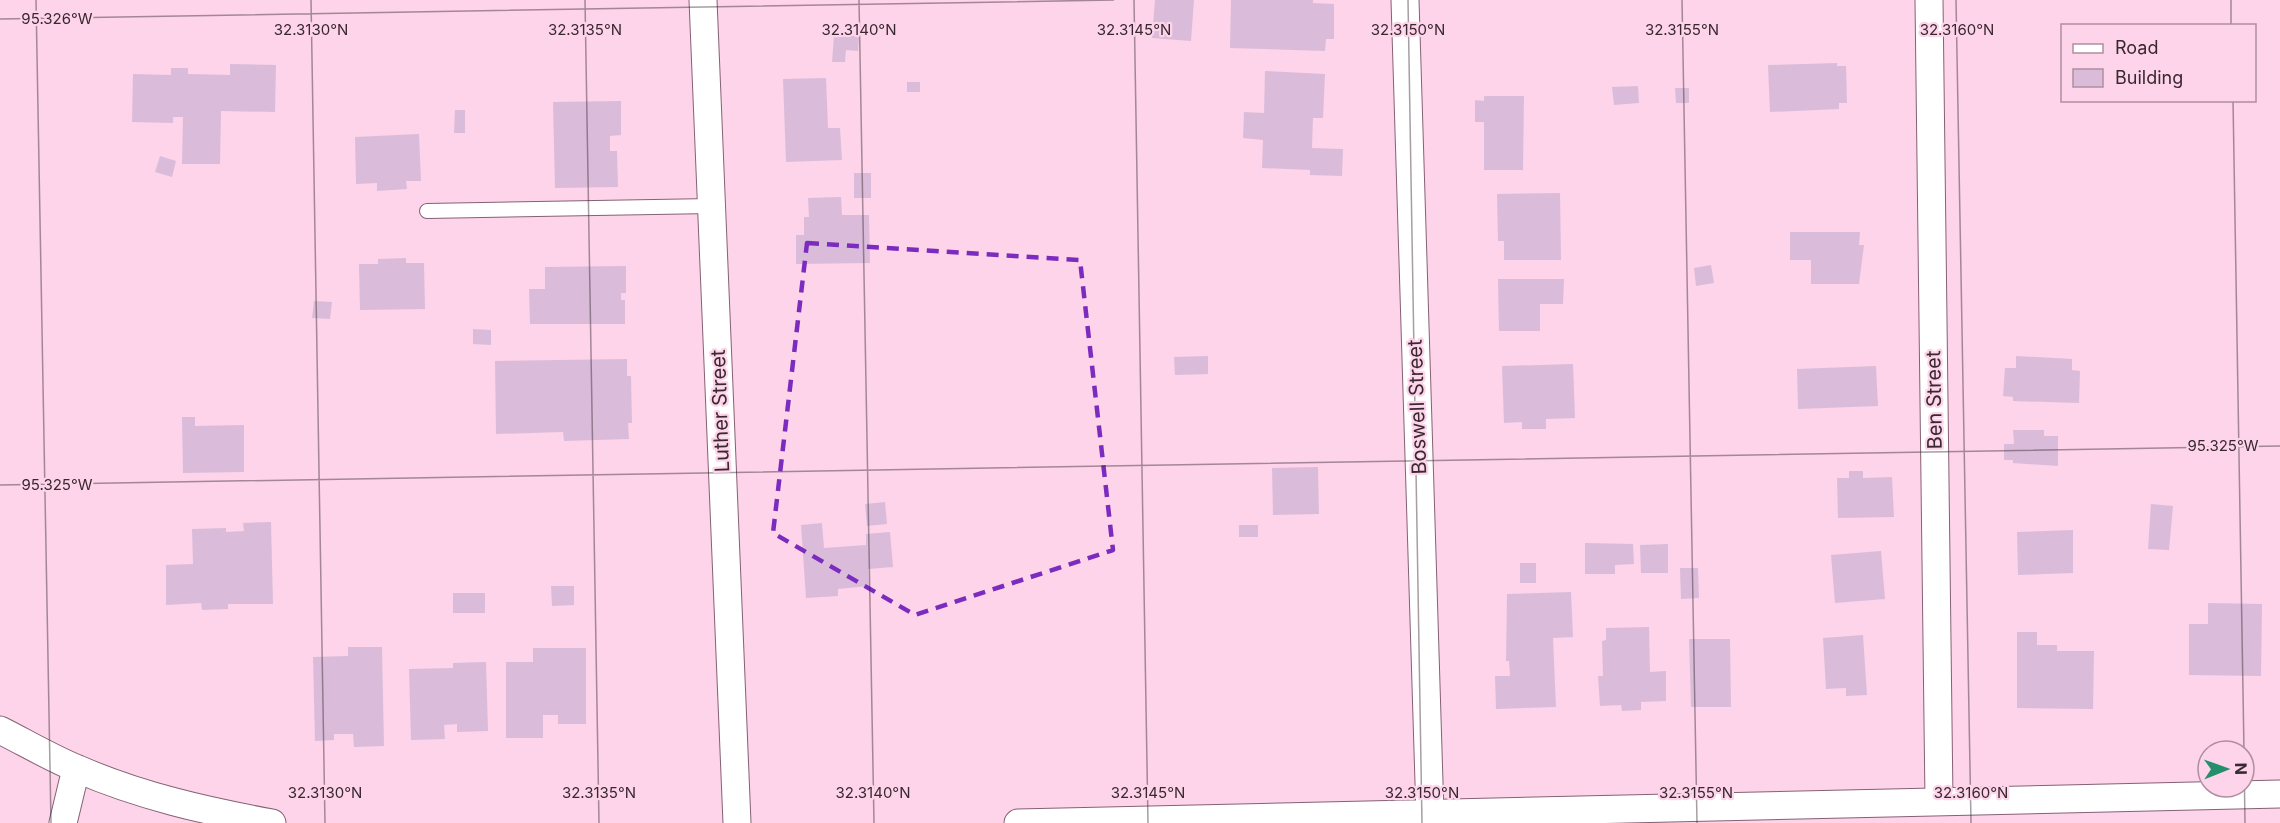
<svg xmlns="http://www.w3.org/2000/svg" width="2280" height="823" font-family="Inter,sans-serif">
	<style>
		.building { fill: #dabcda }
		.lines { fill: none; stroke-linecap: round; stroke-linejoin: round }
		.lane-casing { stroke: #856174; stroke-width: 16 }
		.street-casing { stroke: #856174; stroke-width: 29 }
		.lane { stroke: #fff; stroke-width: 14 }
		.street { stroke: #fff; stroke-width: 27 }
		.marked { fill: none; stroke: #7b2cbf; stroke-width: 4.5; stroke-dasharray: 12 8; stroke-linejoin: round }
		.ticks { fill: none; stroke: #382830; stroke-width: 1.5; stroke-opacity: 0.45 }
		.labels { text-anchor: middle; stroke-width: 4.5; stroke-linejoin: round; paint-order: stroke }
		.street-label { font-size: 20px; fill: #382830; stroke: #fdd4e9 }
		.ticks-label { font-size: 15px; text-anchor: middle; fill: #382830; stroke: #fdd4e9; stroke-width: 4.5; stroke-linejoin: round; paint-order: stroke }
	</style>
	<rect width="100%" height="100%" fill="#fdd4e9"/>
	<path class="building" d="M1155 0H1194L1191 41 1152 38Z
		M1231 0H1313V3L1334 4V39H1326L1325 51 1230 48Z
		M834 36H859L858 51 846 50 845 62H832Z
		M1837 63V66H1846L1847 103H1839V109L1770 112 1768 65Z
		M230 64 276 65 275 112 221 111 220 164H182L183 117H173V123L132 122 133 74 171 75V68H188V74L230 75Z
		M1265 71 1325 74 1323 118H1313L1312 148 1343 149 1342 176 1310 175V170L1262 168 1263 140 1243 138 1244 112 1264 113Z
		M826 78 828 128H840L842 160 786 162 783 79Z
		M907 82H920V92H907Z
		M1638 86 1639 103 1614 105 1612 87Z
		M1675 88H1689V103H1676Z
		M1484 96H1524L1523 170H1484V122H1475V100L1484 101Z
		M621 101V135L610 136V151H617L618 187 555 188 553 102Z
		M455 110H465V133H454Z
		M419 134 421 181H406L407 189 377 191V183L356 184 355 137Z
		M160 156 176 161 172 177 155 172Z
		M854 173H871V198H854Z
		M1560 193 1561 260H1504V241H1498L1497 194Z
		M841 197 842 215H869L870 263 796 264V235H804V217H809L808 198Z
		M1790 232H1860L1859 245H1864L1859 284H1811V260H1790Z
		M406 258V263H424L425 309 360 310 359 264H378V259Z
		M1711 265 1714 283 1696 286 1694 268Z
		M626 266V293H621V300H625V324H530L529 289H545V267Z
		M1498 279H1564L1563 304H1540V331H1499Z
		M314 301 332 302 330 319 312 318Z
		M473 329 491 330V345L473 344Z
		M1208 356V374L1175 375 1174 357Z
		M2016 356 2072 359V370L2080 371 2079 403 2013 401V397L2003 396 2005 368H2016Z
		M627 359V376H631L632 423H628L629 439 564 441 563 432 496 434 495 361Z
		M1573 364 1575 418 1546 419V429H1522V422L1504 423 1502 366Z
		M1876 366 1878 406 1798 409 1797 369Z
		M182 417H195V426L244 425V472L183 473Z
		M2013 430H2044V436H2058V466L2013 463V460H2004V444H2014Z
		M1318 467 1319 514 1273 515 1272 468Z
		M1849 471H1863V478L1892 477 1894 517 1838 518 1837 478H1849Z
		M885 502 887 524 867 526 865 504Z
		M2151 504 2173 506 2169 550 2148 549Z
		M271 522 273 604H228V609L202 610 201 603 166 605V565L193 564 192 529 226 528V532L244 531 243 523Z
		M822 523 824 548 866 545V534L890 532 893 567 868 569 869 586 838 589V596L806 598 801 525Z
		M1239 525H1258V537H1239Z
		M2073 530V573L2018 575 2017 532Z
		M1585 543 1633 544 1634 564 1615 565V574H1585Z
		M1668 544V573H1641L1640 545Z
		M1881 551 1885 599 1835 603 1831 555Z
		M1520 563H1536V583H1520Z
		M1680 568H1698L1699 598 1681 599Z
		M551 586H574V605L552 606Z
		M1571 592 1573 637 1553 638 1556 707 1496 709 1495 676H1510L1509 661H1506L1507 594Z
		M453 593H485V613H453Z
		M2208 603 2262 604 2261 676 2189 675V624H2208Z
		M1649 627 1650 672 1666 671V701L1641 702V710L1622 711 1621 705 1600 706 1598 676H1603L1602 641 1606 640V628Z
		M2017 632H2037V645H2057V651H2094L2093 709 2017 708Z
		M1863 635 1867 695 1846 696V688L1826 689 1823 638Z
		M1689 639H1730L1731 707H1691Z
		M348 647H382L384 746 354 747 353 734H334V740L315 741 313 657 348 656Z
		M533 648H586V724H558V715H543V738H506V662H533Z
		M486 662 488 731 457 732V724L444 725 445 739 411 740 409 669 453 668V663Z"/>
	<g class="lines">
		<defs>
			<path id="lane" d="M427 211 712 206"/>
			<path id="street" d="M703 0 737 823
				M1405 0 1430 815
				M1929 0 1939 801
				M0 730C26 743 51 758 78 769 140 796 206 811 272 823
				M63 823 76 769
				M1018 823 2280 794"/>
		</defs>
		<use href="#lane" class="lane-casing"/>
		<use href="#street" class="street-casing"/>
		<use href="#lane" class="lane"/>
		<use href="#street" class="street"/>
	</g>
	<path class="marked" d="M807 243 1080 260 1113 550 915 615 773 533Z"/>
	<path class="ticks" d="M36 0 51 823M311 0 325 823M585 0 599 823M859 0 874 823M1134 0 1148 823M1408 0 1422 823M1682 0 1697 823M1956 0 1971 823M2231 0V26M0 19 1114 0M2233 100 2244 751M0 485 2280 446M2244 755 2245 823"/>
	<g class="labels">
		<g class="street-label">
			<text transform="translate(1934 400) rotate(-91)" y="7">Ben Street</text>
			<text transform="translate(1417 407) rotate(-92)" y="7">Boswell Street</text>
			<text transform="translate(720 411) rotate(-92)" y="7">Luther Street</text>
		</g>
	</g>
	<g class="ticks-label">
		<text x="57" y="24">95.326°W</text>
		<text x="311" y="35">32.3130°N</text>
		<text x="585" y="35">32.3135°N</text>
		<text x="859" y="35">32.3140°N</text>
		<text x="1134" y="35">32.3145°N</text>
		<text x="1408" y="35">32.3150°N</text>
		<text x="1682" y="35">32.3155°N</text>
		<text x="1957" y="35">32.3160°N</text>
		<text x="2223" y="451">95.325°W</text>
		<text x="57" y="490">95.325°W</text>
		<text x="325" y="798">32.3130°N</text>
		<text x="599" y="798">32.3135°N</text>
		<text x="873" y="798">32.3140°N</text>
		<text x="1148" y="798">32.3145°N</text>
		<text x="1422" y="798">32.3150°N</text>
		<text x="1696" y="798">32.3155°N</text>
		<text x="1971" y="798">32.3160°N</text>
	</g>
	<rect x="2061" y="24" width="195" height="78" fill="#fdd4e9" stroke="#ae8f9f" stroke-width="1.5"/>
	<rect x="2073" y="44" width="30" height="9" fill="#ffffff" stroke="#ae8f9f" stroke-width="1.5"/>
	<text x="2115" y="54" font-size="18" fill="#382830">Road</text>
	<rect x="2073" y="69" width="30" height="18" fill="#dabcda" stroke="#ae8f9f" stroke-width="1.5"/>
	<text x="2115" y="84" font-size="18" fill="#382830">Building</text>
	<g transform="translate(2226 769) rotate(89)"><circle r="28" fill="#fdd4e9" stroke="#ae8f9f" stroke-width="1.5"/>
	<path d="M0-4.5L10 22L0 15L-10 22Z" fill="#258f6c"/>
	<text y="-9" font-size="16" font-weight="bold" text-anchor="middle" fill="#382830">N</text>
	</g>
</svg>
